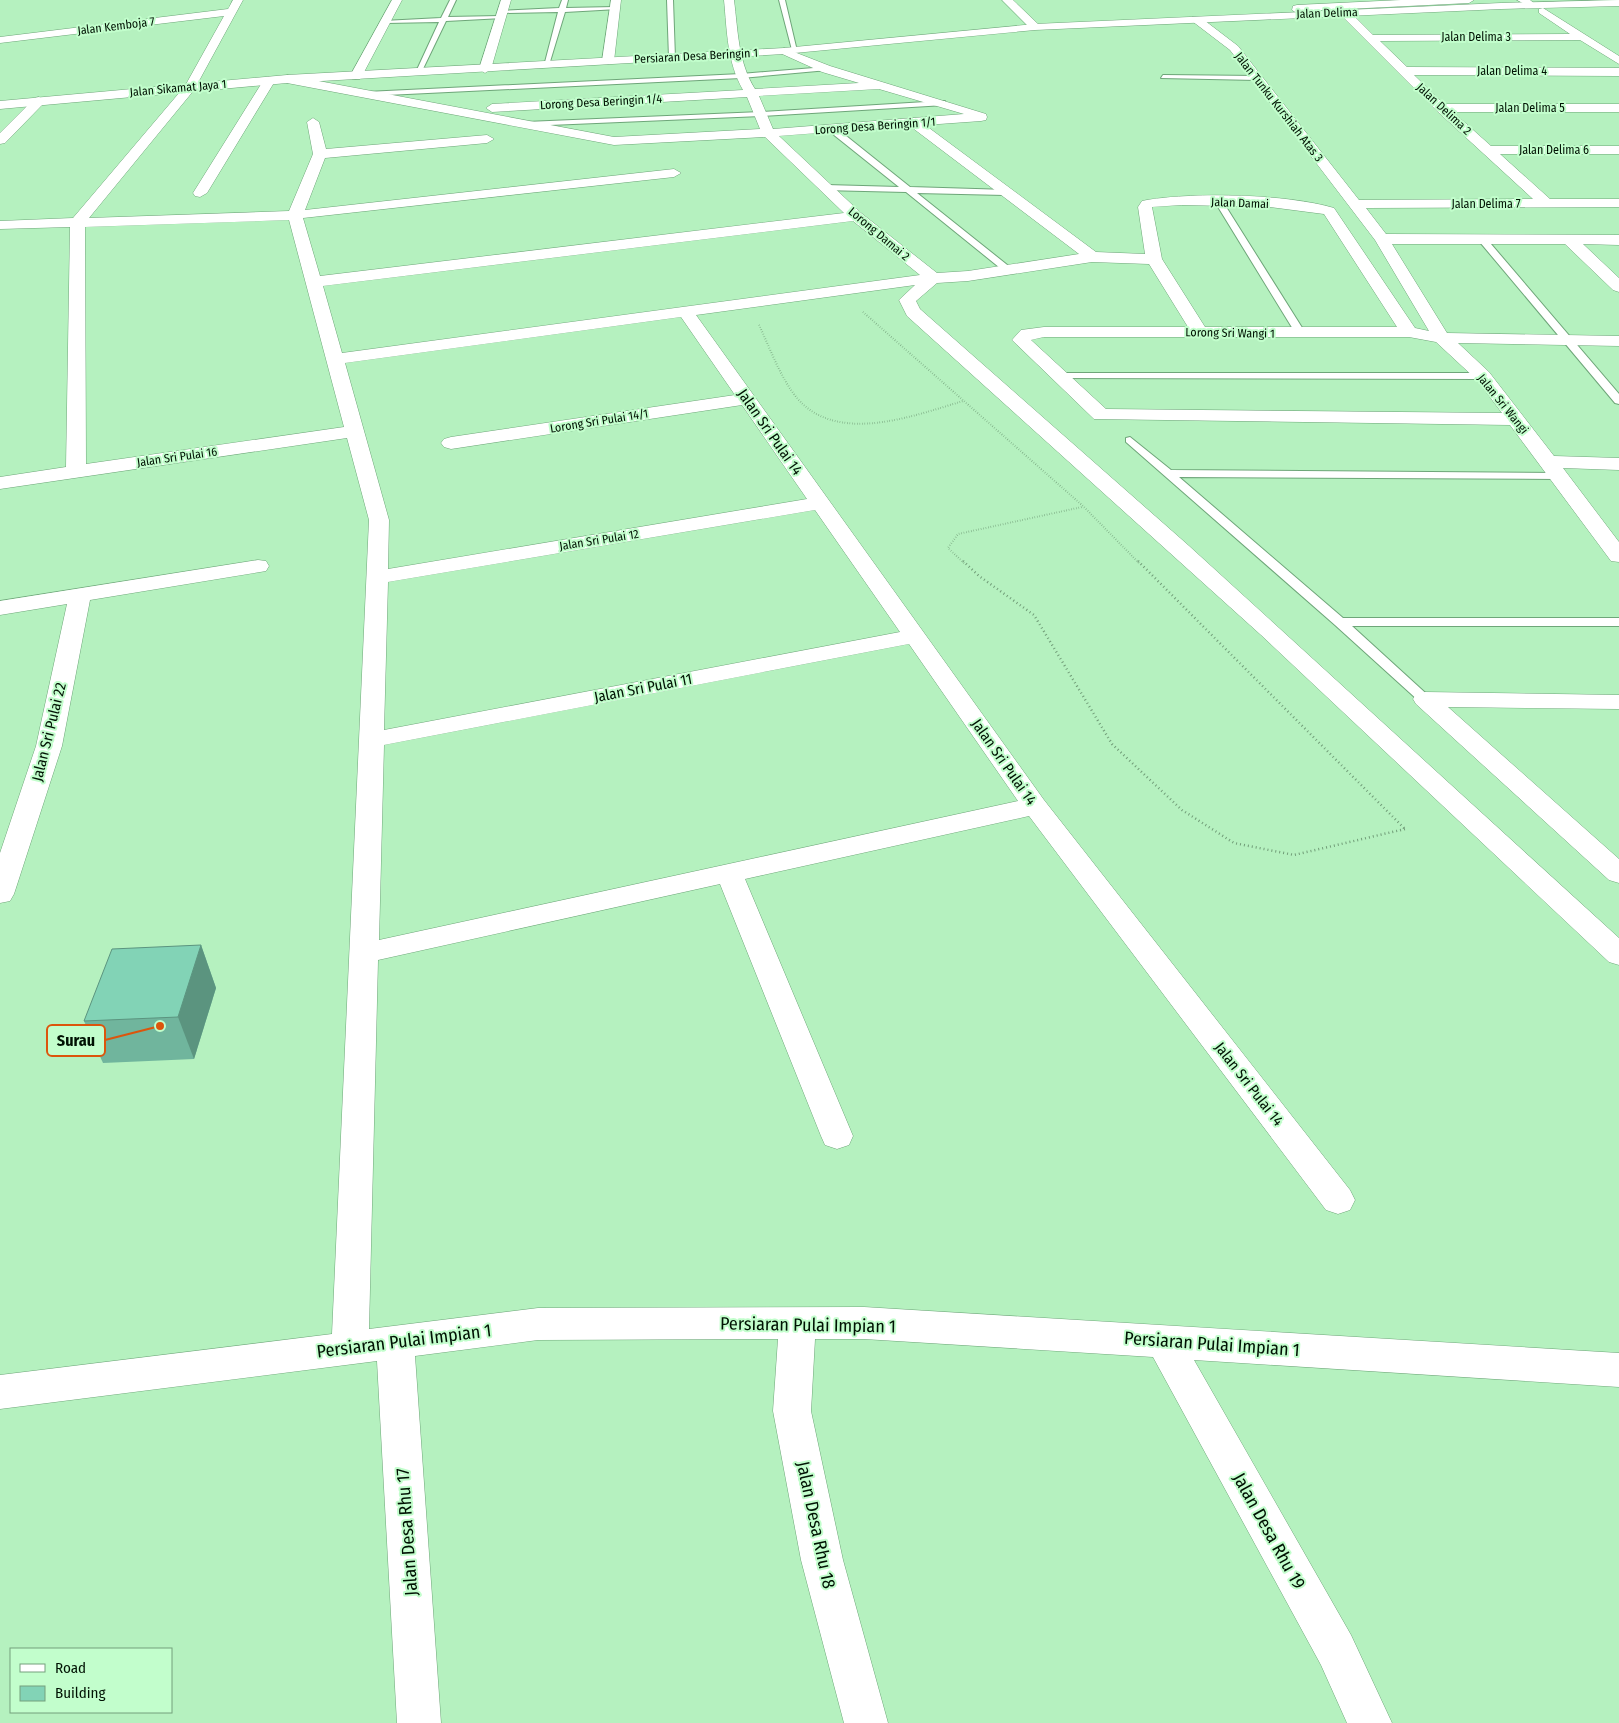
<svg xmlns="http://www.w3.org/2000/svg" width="1619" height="1723" font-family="'Fira Sans Condensed',sans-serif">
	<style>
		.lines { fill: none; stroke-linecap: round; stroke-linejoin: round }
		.service-casing { stroke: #6ea679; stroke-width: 2 }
		.minor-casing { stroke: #6ea679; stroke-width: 1 }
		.secondary-casing { stroke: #6ea679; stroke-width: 1 }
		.path-far1 { stroke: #719d78; stroke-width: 2; stroke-dasharray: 0.5 2; stroke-linecap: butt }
		.path { stroke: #719d78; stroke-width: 2.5; stroke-dasharray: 1 3; stroke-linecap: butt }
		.service { fill: #fff; fill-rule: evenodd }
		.minor { fill: #fff; fill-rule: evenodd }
		.secondary { fill: #fff; fill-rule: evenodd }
		.wall { fill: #70b59d }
		.shaded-wall { fill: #5b947f }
		.building { fill: #82d3b6; stroke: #5b947f }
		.labels { text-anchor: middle; stroke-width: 4; stroke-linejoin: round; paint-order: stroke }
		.far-street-label { font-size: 12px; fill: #001203; stroke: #c2fecc }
		.street-label { font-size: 15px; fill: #001203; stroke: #c2fecc }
		.near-street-label { font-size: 18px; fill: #001203; stroke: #c2fecc }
		.leader { fill: none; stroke: #dc550c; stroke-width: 2 }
		.callout-dot { fill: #dc550c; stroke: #c2fecc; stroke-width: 2 }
		.callout { fill: #c2fecc; stroke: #dc550c; stroke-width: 2 }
		.callout-label { font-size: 16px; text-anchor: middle; font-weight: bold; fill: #001203 }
	</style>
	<rect width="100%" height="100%" fill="#b5f1bf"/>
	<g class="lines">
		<defs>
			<path id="service" d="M450 0H456L448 17 500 16 503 18 446 21 421 73 415 74 439 22 386 23 383 21 441 18Z
				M562 0H568L566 8 615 7 618 9 565 12 549 65 544 66 558 12 503 13 500 11 559 8Z
				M667 0H673L675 58 672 60 669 58Z
				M779 0H785L797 51 792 50Z
				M826 67 828 70 741 78 366 96 362 94 366 92 741 74Z
				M1163 75 1257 76 1261 78 1257 80 1161 78Z
				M942 101H945V105L761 116 526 126 522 124 526 122 761 112Z
				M829 127H835L910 187 1008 190 1009 192 1005 195 917 193 1011 268V272H1005L906 192 823 190 822 188 826 185 899 187 829 131Z
				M1216 200 1223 202 1306 334 1305 336 1296 334 1215 202Z
				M1479 237H1485L1619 394V404L1615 403 1479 241Z
				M1058 373H1483L1488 376 1483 379 1054 378V374Z
				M1130 437 1171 470 1562 473 1564 475 1558 479 1179 477 1343 618H1619V626H1352L1432 699 1425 703 1420 702 1335 625 1126 442V438Z"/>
			<path id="minor" d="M233 0H243L194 90 89 218 289 211 313 154 307 122 313 118 319 122 326 149 487 135 494 139 487 143 325 158 305 210 674 169 681 173 674 177 303 218 320 276 844 213 765 137 614 145 287 83 281 79 287 75 614 137 760 129 747 97 492 112 486 108 492 104 743 90C727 62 727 31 724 0H734C738 31 738 62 755 89L859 83 822 72 780 53 778 51 784 48 830 66 986 114 987 117 986 120 981 121 925 125 1096 252 1145 254 1138 207 1142 201 1147 200C1196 192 1287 194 1334 208L1415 328 1429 331 1375 240 1230 50 1192 21V17H1200L1238 46 1359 200 1533 199 1437 111 1341 15V11H1349L1373 35 1570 34 1539 13V9L1543 8 1619 56V64L1580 40 1380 41 1407 67 1619 68V76L1414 75 1444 104H1619V112H1453L1491 146H1619V154H1500L1550 199H1619V207L1366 208 1386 234 1619 235V245L1583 244 1619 278V292L1613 290 1565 244H1392L1447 333 1619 336V346L1458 343 1489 372 1554 456 1619 458V470L1563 468 1619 542V562L1611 561 1510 425 1094 419 1012 340 1021 330 1044 327H1188L1149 264 1092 262 968 281 937 283 916 301 920 309 1188 545 1619 938V965L1609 962 1261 635 907 316 899 300 915 285 696 315 1044 800 1350 1190 1355 1200 1350 1210 1338 1214 1326 1210 1029 816 745 879 853 1136 849 1145 837 1149 825 1145 821 1136 720 884 378 960 369 1329 538 1308 864 1307 1619 1353V1387L1194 1360 1351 1635 1392 1723H1347L1321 1665 1153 1357 864 1339H815L811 1411 843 1560 888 1723H844L801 1560 773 1411 778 1339 538 1340 415 1356 441 1723H397L377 1361 0 1409V1375L332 1334 369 520 347 438 0 489V477L66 467 70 227 0 229V221L73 218 185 86 224 16 0 43V37L228 9ZM879 89 964 114 773 129 759 96ZM910 126 1079 254 968 271 937 273 861 213 779 136ZM1182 205 1270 207 1324 214 1397 327H1205L1162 259 1152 207ZM289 220 344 427 86 464 85 227ZM853 221 920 275 342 353 323 286ZM681 317 735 395 451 437 444 439 441 443 444 447 451 449 742 405 807 499 388 569 389 520 345 363ZM1044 337H1409L1436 342 1477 380 1502 413 1106 409 1031 340ZM815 510 900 632 384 730 388 582ZM909 644 1018 801 379 940 384 745Z
				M392 0H402L362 76 360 79H352L350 76Z
				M501 0H511L491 69 485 73 479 69Z
				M611 0H621L614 61 608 64 602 61Z
				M1002 0H1013L1039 25V29H1031Z
				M1401 0H1474L1469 3 1305 11 1308 14 1303 17 1292 10 1293 6 1297 5Z
				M1517 0H1530L1535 4 1530 7Z
				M269 77 275 81 207 193 200 197 195 196 193 193 263 81Z
				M39 97 45 101 43 104 5 143 0 144V133L35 98Z
				M258 560 266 561 269 566 266 571 90 600 62 746 14 894 10 901 0 903V853L36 746 67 604 0 615V601Z
				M1425 692 1619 695V709L1448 707 1619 859V883L1609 880 1416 704 1413 699 1416 694Z"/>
			<path id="secondary" d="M1619 0V6L1501 9 1035 30 784 54 287 83 0 109V101L287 75 784 48 1035 24 1501 3Z"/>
		</defs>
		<use href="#service" class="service-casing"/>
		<use href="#minor" class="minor-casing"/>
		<use href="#secondary" class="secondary-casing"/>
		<path class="path-far1" d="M863 312 1083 506 1139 563
			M759 325C769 346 778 371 791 390 829 448 910 417 963 401
			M964 563 948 548 958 534 1082 507"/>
		<path class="path" d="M963 561 979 576 1034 615 1112 744 1182 810 1234 843 1294 855 1405 829
			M1138 561 1405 829"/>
		<use href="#service" class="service"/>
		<use href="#minor" class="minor"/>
		<use href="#secondary" class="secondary"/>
	</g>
	<path class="wall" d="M201 945 216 988 194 1059 103 1063 84 1021Z"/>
	<path class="shaded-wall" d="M201 945 216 988 194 1059 178 1017Z"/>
	<path class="building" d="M201 945 178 1017 84 1021 112 949Z"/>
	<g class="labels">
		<g class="far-street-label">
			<text transform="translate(1327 13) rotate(-2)" y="4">Jalan Delima</text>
			<text transform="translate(116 26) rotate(-7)" y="4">Jalan Kemboja 7</text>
			<text x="1476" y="41">Jalan Delima 3</text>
			<text transform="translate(696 56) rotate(-3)" y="4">Persiaran Desa Beringin 1</text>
			<text x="1512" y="75">Jalan Delima 4</text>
			<text transform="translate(178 88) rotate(-5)" y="4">Jalan Sikamat Jaya 1</text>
			<text transform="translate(601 102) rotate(-3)" y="4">Lorong Desa Beringin 1/4</text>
			<text transform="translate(1279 107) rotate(52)" y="4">Jalan Tunku Kurshiah Atas 3</text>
			<text x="1530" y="112">Jalan Delima 5</text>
			<text transform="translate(1444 109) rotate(43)" y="4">Jalan Delima 2</text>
			<text transform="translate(875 126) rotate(-4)" y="4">Lorong Desa Beringin 1/1</text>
			<text x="1554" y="154">Jalan Delima 6</text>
			<text transform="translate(1240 203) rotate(2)" y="4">Jalan Damai</text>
			<text x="1486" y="208">Jalan Delima 7</text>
			<text transform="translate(879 234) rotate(40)" y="4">Lorong Damai 2</text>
			<text transform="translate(1230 333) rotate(1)" y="4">Lorong Sri Wangi 1</text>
			<text transform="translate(1503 404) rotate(51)" y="4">Jalan Sri Wangi</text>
			<text transform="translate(599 421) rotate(-9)" y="4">Lorong Sri Pulai 14/1</text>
			<text transform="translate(177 457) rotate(-8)" y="4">Jalan Sri Pulai 16</text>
			<text transform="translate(599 540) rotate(-9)" y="4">Jalan Sri Pulai 12</text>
		</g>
		<g class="street-label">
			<text transform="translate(770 432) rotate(55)" y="5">Jalan Sri Pulai 14</text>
			<text transform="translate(643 688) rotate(-11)" y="5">Jalan Sri Pulai 11</text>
			<text transform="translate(49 732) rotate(-76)" y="5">Jalan Sri Pulai 22</text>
			<text transform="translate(1004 762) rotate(55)" y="5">Jalan Sri Pulai 14</text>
			<text transform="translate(1249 1084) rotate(52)" y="5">Jalan Sri Pulai 14</text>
		</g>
		<g class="near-street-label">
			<text transform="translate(808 1325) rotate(1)" y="6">Persiaran Pulai Impian 1</text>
			<text transform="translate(404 1341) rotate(-7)" y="6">Persiaran Pulai Impian 1</text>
			<text transform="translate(1212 1344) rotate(4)" y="6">Persiaran Pulai Impian 1</text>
			<text transform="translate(816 1525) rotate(78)" y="6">Jalan Desa Rhu 18</text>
			<text transform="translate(1269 1531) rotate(61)" y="6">Jalan Desa Rhu 19</text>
			<text transform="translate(407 1532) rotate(-94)" y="6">Jalan Desa Rhu 17</text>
		</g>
	</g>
	<path class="leader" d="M160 1026L105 1040"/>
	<circle class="callout-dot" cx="160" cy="1026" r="5"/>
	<rect class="callout" x="47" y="1025" width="58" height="31" rx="5"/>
	<g class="callout-label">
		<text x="76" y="1046">Surau</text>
	</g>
	<rect x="10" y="1648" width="162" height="65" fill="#c2fecc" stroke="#74a07c"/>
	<rect x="20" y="1664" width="25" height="8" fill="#ffffff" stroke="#74a07c"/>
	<text x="55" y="1673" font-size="15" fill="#001203">Road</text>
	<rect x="20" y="1686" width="25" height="15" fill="#82d3b6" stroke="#74a07c"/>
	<text x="55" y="1698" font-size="15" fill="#001203">Building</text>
</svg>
